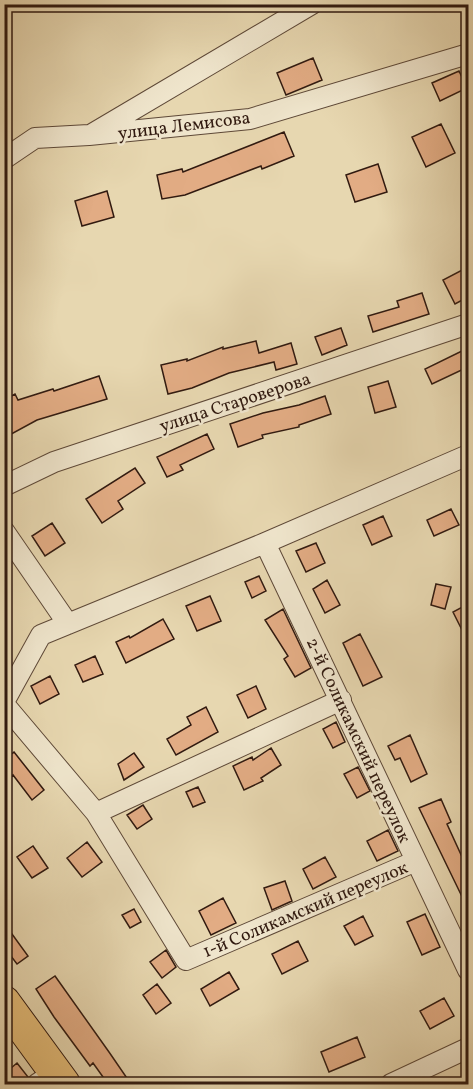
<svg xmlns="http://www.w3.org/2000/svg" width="473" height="1089" font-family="Vollkorn,serif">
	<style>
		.building { fill: #e2ac84; stroke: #311a10; stroke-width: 1.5 }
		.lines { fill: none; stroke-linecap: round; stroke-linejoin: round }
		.minor-casing { stroke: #5e4938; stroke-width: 22 }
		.primary-casing { stroke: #311a10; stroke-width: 34 }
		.minor { stroke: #efe5cc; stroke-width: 20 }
		.primary { stroke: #e4bc78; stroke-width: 32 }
		.labels { text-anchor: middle; stroke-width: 5; stroke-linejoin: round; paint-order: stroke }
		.street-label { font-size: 18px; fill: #311a10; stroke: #efe5cc }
	</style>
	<rect width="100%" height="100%" fill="#e7d7b0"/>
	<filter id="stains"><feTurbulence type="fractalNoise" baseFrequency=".00333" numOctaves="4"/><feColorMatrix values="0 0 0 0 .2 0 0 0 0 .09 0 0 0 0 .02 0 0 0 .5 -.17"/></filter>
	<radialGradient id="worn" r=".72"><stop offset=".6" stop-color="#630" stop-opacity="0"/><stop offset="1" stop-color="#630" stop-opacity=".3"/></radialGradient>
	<path class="building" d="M313 58 322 80 286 95 277 73Z
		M459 71 467 88 440 101 432 83Z
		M441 124 455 153 426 167 412 137Z
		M284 132 294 156 262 169 261 166 185 195 162 199 157 175 182 169 183 172Z
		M378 164 387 192 355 202 346 175Z
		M107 191 114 217 82 226 75 201Z
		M468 267V297L455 304 443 280Z
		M422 293 429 314 373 332 368 316 399 307 397 301Z
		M341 328 347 345 322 355 315 337Z
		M256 341 259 353 291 343 297 364 276 370 274 362 229 373 192 388 168 394 161 365 187 359V361L223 347V349Z
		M468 348V367L432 384 425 369Z
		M99 376 107 399 37 420 4 438V400L15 394 18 400 53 389 54 391Z
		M388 381 396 407 375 413 368 387Z
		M325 396 331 414 299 425V427L262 435 263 438 238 447 230 424 263 413 299 405Z
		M207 434 214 449 180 465 183 470 167 477 157 457Z
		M135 468 145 483 118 501 123 509 102 523 86 499Z
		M451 509 459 525 434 536 427 520Z
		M383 516 392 536 372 545 363 525Z
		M52 523 65 543 45 556 32 536Z
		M316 543 325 563 306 572 296 551Z
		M259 576 266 591 252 598 245 582Z
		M327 580 340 605 325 613 313 589Z
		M436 584 451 587 445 609 431 605Z
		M210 596 221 621 197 631 186 606Z
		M468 604V642L453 612Z
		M283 609 311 668 295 677 284 659 288 656 265 620Z
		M163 619 174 639 126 663 116 642 129 636 130 638Z
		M360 634 382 677 363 686 343 643Z
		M95 656 103 674 83 682 75 665Z
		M50 676 59 694 40 704 31 686Z
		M256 686 266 709 248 718 237 695Z
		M206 707 218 732 176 755 167 739 191 725 187 717Z
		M336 722 345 742 333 748 323 729Z
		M410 735 427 774 411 782 400 758 395 760 388 746Z
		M271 748 281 765 261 778 263 781 244 790 233 766 252 757 253 760Z
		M14 752 44 790 32 800 13 775 10 778 4 771V760Z
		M134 753 144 767 124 780 118 764Z
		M358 767 370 791 357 798 344 774Z
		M198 787 205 802 193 807 186 792Z
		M441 799 451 822 447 824 468 870V909L419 808Z
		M143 805 152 819 137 829 127 815Z
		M388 830 398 851 377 861 367 841Z
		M87 842 102 862 82 877 67 858Z
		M33 846 48 868 32 878 17 857Z
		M325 857 336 877 313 889 303 869Z
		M285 881 292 901 272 910 264 888Z
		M223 898 236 923 211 935 199 911Z
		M134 909 141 922 130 928 122 915Z
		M425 914 440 947 422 955 407 922Z
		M363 916 373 936 355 945 344 926Z
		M4 923 28 956 17 964 4 947Z
		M298 941 308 961 282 974 272 954Z
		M166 950 176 967 162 978 150 962Z
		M229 972 239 989 210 1006 201 989Z
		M55 976 109 1052 131 1084H108L93 1063 90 1066 54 1017 36 989Z
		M157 984 171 1003 156 1014 143 995Z
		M444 998 454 1016 430 1029 420 1011Z
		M357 1037 365 1057 329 1072 321 1052Z
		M17 1063 28 1077 25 1082 23 1084H4V1074Z"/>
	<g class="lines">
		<defs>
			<path id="minor" d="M92 134 312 4
				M4 159 35 138 89 135 250 119 468 54
				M4 486 54 462 468 324
				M4 531 68 624
				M265 543 468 970
				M4 702 41 635 265 543 468 455
				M4 704 96 813 186 960 416 861
				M96 813 341 700
				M37 1084 55 1072
				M391 1084 468 1048"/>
			<path id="primary" d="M4 1002 64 1084"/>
		</defs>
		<use href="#minor" class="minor-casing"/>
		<use href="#primary" class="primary-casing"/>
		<use href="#minor" class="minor"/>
		<use href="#primary" class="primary"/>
	</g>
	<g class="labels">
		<g class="street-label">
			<text transform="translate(184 125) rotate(-7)" y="6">улица Лемисова</text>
			<text transform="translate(235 402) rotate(-18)" y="6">улица Староверова</text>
			<text transform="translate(359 740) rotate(65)" y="6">2-й Соликамский переулок</text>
			<text transform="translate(305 909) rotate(-23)" y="6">1-й Соликамский переулок</text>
		</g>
	</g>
	<rect width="473" height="1089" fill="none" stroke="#e7d7b0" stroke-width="24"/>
	<rect x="6" y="6" width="461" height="1077" fill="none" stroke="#311a10" stroke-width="3"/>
	<rect x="12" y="12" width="449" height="1065" fill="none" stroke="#311a10" stroke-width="1.5"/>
	<rect width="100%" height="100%" filter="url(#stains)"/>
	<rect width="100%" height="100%" fill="url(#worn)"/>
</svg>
